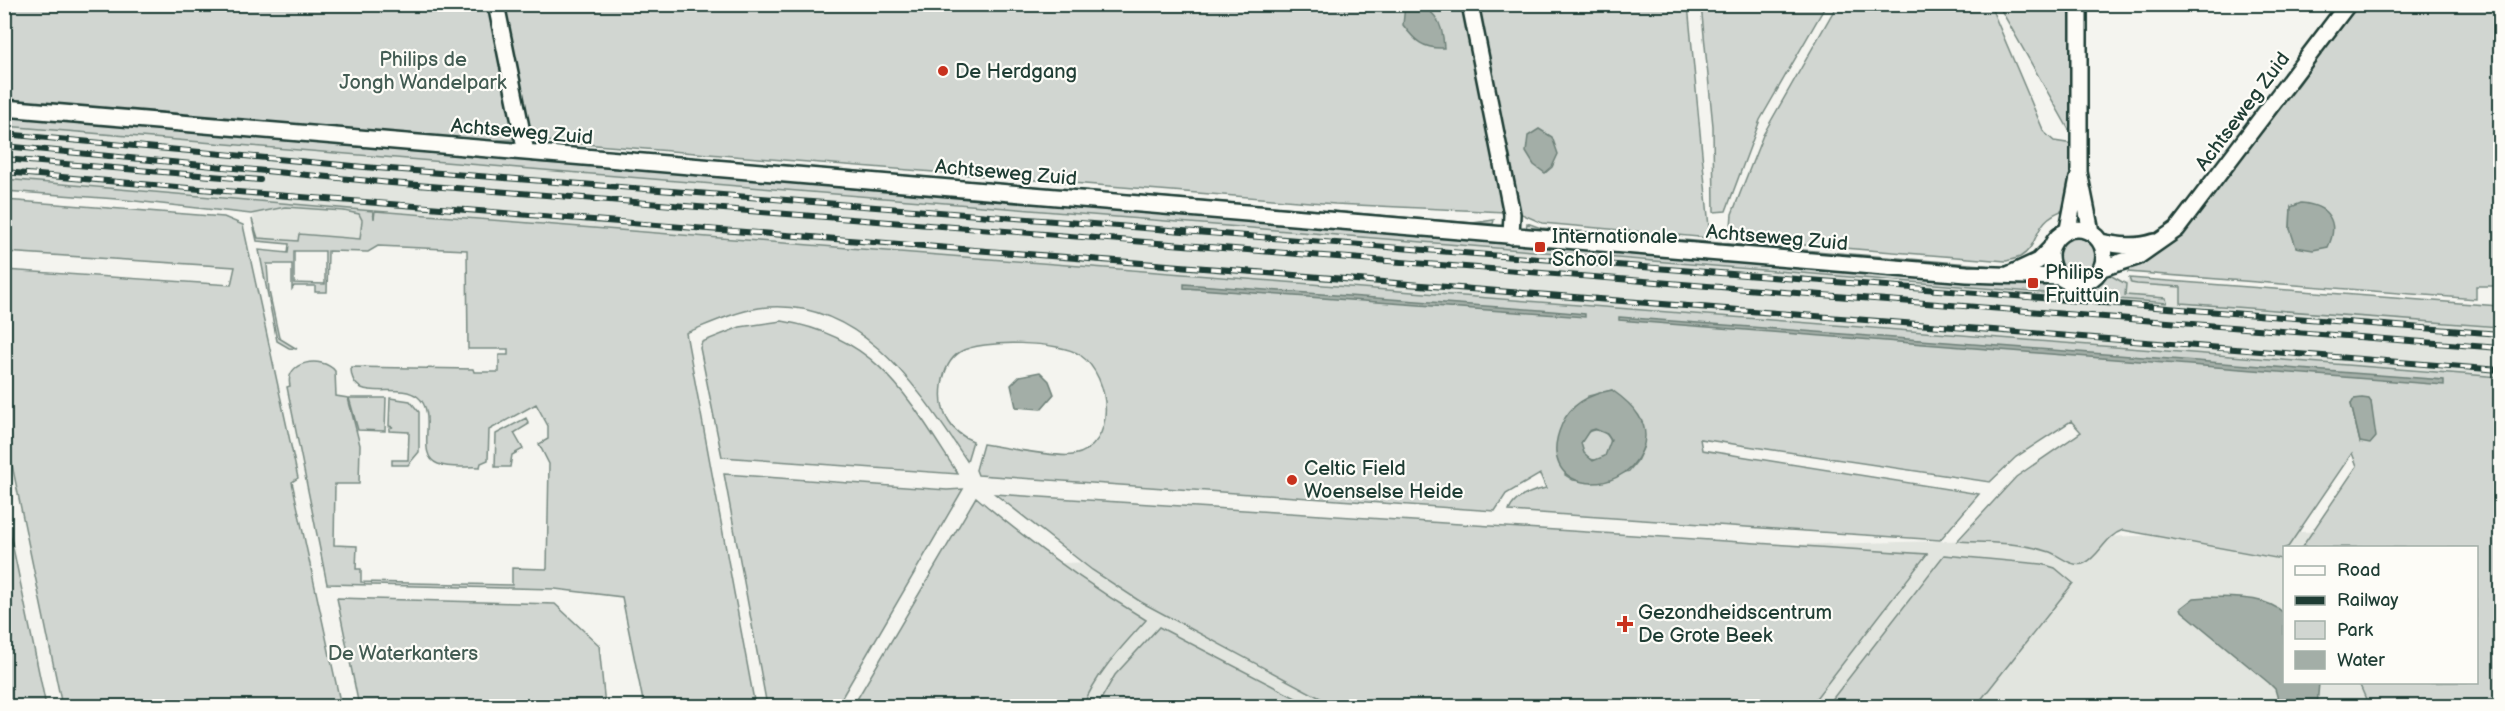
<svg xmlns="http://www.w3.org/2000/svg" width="2505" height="711" font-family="'Balsamiq Sans',sans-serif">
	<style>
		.built { fill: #e2e5df }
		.green { fill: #d1d6d1; stroke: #788a82; stroke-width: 1.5; fill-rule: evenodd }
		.water { fill: #a3aea7; stroke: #6e8179; stroke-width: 1.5; fill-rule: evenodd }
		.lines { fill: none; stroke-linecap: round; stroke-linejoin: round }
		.minor-casing { stroke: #1f3d34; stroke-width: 20 }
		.minor { stroke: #fdfcf7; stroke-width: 15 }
		.rail-casing { stroke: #1f3d34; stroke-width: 6 }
		.rail { stroke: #fdfcf7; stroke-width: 4; stroke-dasharray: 11; stroke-linecap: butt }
		.poi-dot { fill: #c8321e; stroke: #fdfcf7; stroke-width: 2 }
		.labels { text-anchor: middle; stroke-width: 4.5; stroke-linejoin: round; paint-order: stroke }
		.park-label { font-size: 20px; fill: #435c53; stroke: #fdfcf7 }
		.poi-label { font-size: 20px; fill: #1f3d34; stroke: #fdfcf7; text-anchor: start }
		.street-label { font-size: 20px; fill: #1f3d34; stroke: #fdfcf7 }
	</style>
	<rect width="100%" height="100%" fill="#f4f4ef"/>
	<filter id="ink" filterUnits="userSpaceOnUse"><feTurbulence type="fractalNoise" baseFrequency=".0167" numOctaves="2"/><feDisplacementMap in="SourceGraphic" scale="12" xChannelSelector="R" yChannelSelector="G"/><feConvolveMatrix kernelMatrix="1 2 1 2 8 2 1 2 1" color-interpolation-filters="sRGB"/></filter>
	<g filter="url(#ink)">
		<path class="built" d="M4 126 2101 293 2116 288 2130 279 2500 327V377L366 233 364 246 258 238 251 207 5 188Z
			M2375 530 2379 547 2284 548V682L2403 683 2408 706H941L982 565Z"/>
		<path class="green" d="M4 5H493L516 137 512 135 513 140H498L497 143 5 102Z
			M502 5H1463L1505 212 1335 204 533 140 530 138Z
			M1479 5H1688L1710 238 1542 223 1517 212Z
			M1701 5H1826L1760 120 1726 211 1714 212 1713 126Z
			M1837 5H1990L2044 132 2054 141 2073 144V173L2064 210C2032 220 2041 245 2020 257 2016 259 2010 260 2006 261L1730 239 1732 214 1763 135Z
			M2000 5H2074L2073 137 2000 8Z
			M2355 5H2498L2500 286H2476V299L2128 272 2131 266 2181 232 2197 215 2300 83ZM2291 207 2328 247 2290 229Z
			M4 115 533 160V162L547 163 548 161 1522 243V246L1538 247 1539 245 1994 283 2019 282 2020 285 2034 284V281L2059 282 2069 287 2083 288 2092 285 2108 274 2126 284 2125 295 2166 298 2167 303 5 126Z
			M533 144 1473 223 1494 220 1493 224 1482 223 1481 226Z
			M4 179 373 211 374 219 375 211 2500 377V706H2369L2359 683 2476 682V548L2302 547 2357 466 2352 453 2288 547 2284 548 2281 559 2123 530C2105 536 2099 557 2085 563 2074 569 2060 556 2050 552 2021 542 1987 543 1957 541L2016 477 2081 432 2071 421 2016 457 1990 482 1700 439 1702 450 1979 494 1940 540 1509 511C1514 497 1532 491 1546 488L1540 474 1506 494 1495 511 978 475 976 470 983 444C1004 447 1055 458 1073 455 1118 447 1112 377 1080 355 1060 341 981 339 960 352 940 365 936 403 949 422 955 432 963 437 973 441L967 461C919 390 860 294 759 308 734 312 709 324 686 333L755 706H644L622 597 555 589 327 584 287 387 290 386C284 361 322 355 335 371L336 396 348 398 360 445 359 484H335L334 545 357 546 356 569H361V582L512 585V568L547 569 549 464 539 444 548 439V426L536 404 489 430 488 460 481 463 480 467C468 466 450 469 438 464 414 455 439 414 418 397 397 380 351 407 351 367L473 369 474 372H499V355H508V349H468L467 250 378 246 368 252 328 251 327 292H315V286H294L292 289V264H267L269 291 279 338 297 349 289 348 277 341 259 250 288 253 289 244 257 241 252 219 258 238 298 241 299 234 360 239 362 220 359 214 344 211 285 207 251 214 117 199 5 191ZM294 251H325V284L294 283ZM1612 390 1644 446 1637 461 1629 471 1589 482 1573 480 1565 475 1588 396ZM2371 402 2372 413 2360 442 2351 404Z
			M5 200 224 217 243 225 298 478 292 482 341 706H62L5 431V270L231 285 235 267 5 252Z
			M1527 223 1541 228 1982 265 2005 267 2022 264 1998 269 1526 230Z
			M2058 255a20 20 0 1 1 40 0a20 20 0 1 1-40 0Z
			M2129 278 2499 306 2500 327 2181 303V287L2137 284 2131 283Z
			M782 321C879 337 908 398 958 474L722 457 700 348 702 342 740 327Z
			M349 398H386L385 431 358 430Z
			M390 398 410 401 419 412V452L408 465H392V460H408L409 432 389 431V428L393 427 389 426Z
			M526 418 529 424 514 433 523 449 512 455 510 467H495L496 434Z
			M1581 445a15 15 0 1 1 30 0a15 15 0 1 1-30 0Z
			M724 474 947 490 963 489 837 706H767Z
			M995 494 1927 554 1810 706H1335L1141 602 1092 570Z
			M976 497C1030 543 1085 583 1146 620 1122 647 1097 672 1083 706H853Z
			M4 511 6 514 46 706H5Z
			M1944 555 2042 564 2055 568 2073 583 1976 706H1827Z
			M337 598 555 604 599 645 605 706H359Z
			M1159 627 1311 706H1097L1115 675Z"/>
		<path class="water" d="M1405 5C1434 4 1443 22 1444 48 1423 49 1415 41 1403 25Z
			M1539 129 1552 137 1558 154 1552 167 1545 173 1534 165 1526 152 1528 136Z
			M2301 203C2328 205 2340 222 2328 247L2313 250 2296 247 2290 229 2291 207Z
			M1184 284 1540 310 1585 314V317L1184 288Z
			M1619 317 2444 380V385L1619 320Z
			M1040 372 1049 381 1054 394 1041 409 1016 407 1011 385 1020 376Z
			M1612 390C1632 404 1653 424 1642 450 1621 502 1532 492 1562 424 1571 403 1590 394 1612 390ZM1595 429 1607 434 1611 440 1605 456 1593 461 1584 453 1581 443 1589 431Z
			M2362 398 2369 399 2371 402 2376 437 2370 444 2360 442 2351 404 2354 399Z
			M2208 597C2233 598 2263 595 2284 613V682L2319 683 2317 706H2280L2275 689 2269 683 2182 611 2181 608 2194 598Z"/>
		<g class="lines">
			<defs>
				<path id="minor" d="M496 4 526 152
					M1470 4 1512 214 1511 236
					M2079 4V172L2091 232
					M4 108 1967 274 2060 277
					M2050 256a27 27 0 1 1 54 0a27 27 0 1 1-54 0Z
					M2068 229 2078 178
					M2101 242C2119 246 2136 248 2154 242
					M2102 268 2137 257 2177 229 2348 4
					M2010 274 2038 261 2050 249"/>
			</defs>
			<use href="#minor" class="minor-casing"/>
			<use href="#minor" class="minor"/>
			<defs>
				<path id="rail" d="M4 134 364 167 2500 334
					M4 146 391 183 2500 348
					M4 159 260 180
					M4 172 188 188 2500 370"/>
			</defs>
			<use href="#rail" class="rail-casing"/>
			<use href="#rail" class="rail"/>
		</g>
	</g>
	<g class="poi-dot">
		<circle cx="943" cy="71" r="6"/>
		<rect x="1534" y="241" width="12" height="12" rx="3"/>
		<rect x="2027" y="277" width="12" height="12" rx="3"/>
		<circle cx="1292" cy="480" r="6"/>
		<path d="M1622 615h6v6h6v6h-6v6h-6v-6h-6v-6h6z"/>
	</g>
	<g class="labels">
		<g class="park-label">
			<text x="423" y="66">Philips de<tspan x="423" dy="23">Jongh Wandelpark</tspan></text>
			<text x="403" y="660">De Waterkanters</text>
		</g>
		<g class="poi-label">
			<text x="955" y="78">De Herdgang</text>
			<text x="1552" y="243">Internationale<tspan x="1552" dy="23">School</tspan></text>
			<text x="2045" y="279">Philips<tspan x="2045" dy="23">Fruittuin</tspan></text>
			<text x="1304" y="475">Celtic Field<tspan x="1304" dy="23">Woenselse Heide</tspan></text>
			<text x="1638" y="619">Gezondheidscentrum<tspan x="1638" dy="23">De Grote Beek</tspan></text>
		</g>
		<g class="street-label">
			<text transform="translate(2242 111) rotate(-53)" y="7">Achtseweg Zuid</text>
			<text transform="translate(522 131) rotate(5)" y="7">Achtseweg Zuid</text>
			<text transform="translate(1006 172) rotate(5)" y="7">Achtseweg Zuid</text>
			<text transform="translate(1777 237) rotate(5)" y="7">Achtseweg Zuid</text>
		</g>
	</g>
	<rect width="2505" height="711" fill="none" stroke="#fdfcf7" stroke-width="24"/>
	<rect x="12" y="12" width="2481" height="687" fill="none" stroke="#1f3d34" stroke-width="2" filter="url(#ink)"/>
	<rect x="2283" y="546" width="195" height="138" fill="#fdfcf7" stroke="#a4b0a9" stroke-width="1.5"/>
	<rect x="2295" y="566" width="30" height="9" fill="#fdfcf7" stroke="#a4b0a9" stroke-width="1.5"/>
	<text x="2337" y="576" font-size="18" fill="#1f3d34">Road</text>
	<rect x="2295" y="596" width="30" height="9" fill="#1f3d34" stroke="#a4b0a9" stroke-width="1.5"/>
	<text x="2337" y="606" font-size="18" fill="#1f3d34">Railway</text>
	<rect x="2295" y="621" width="30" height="18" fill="#d1d6d1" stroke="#a4b0a9" stroke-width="1.5"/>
	<text x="2337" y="636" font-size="18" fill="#1f3d34">Park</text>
	<rect x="2295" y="651" width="30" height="18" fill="#a3aea7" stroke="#a4b0a9" stroke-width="1.5"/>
	<text x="2337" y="666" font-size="18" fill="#1f3d34">Water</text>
</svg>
